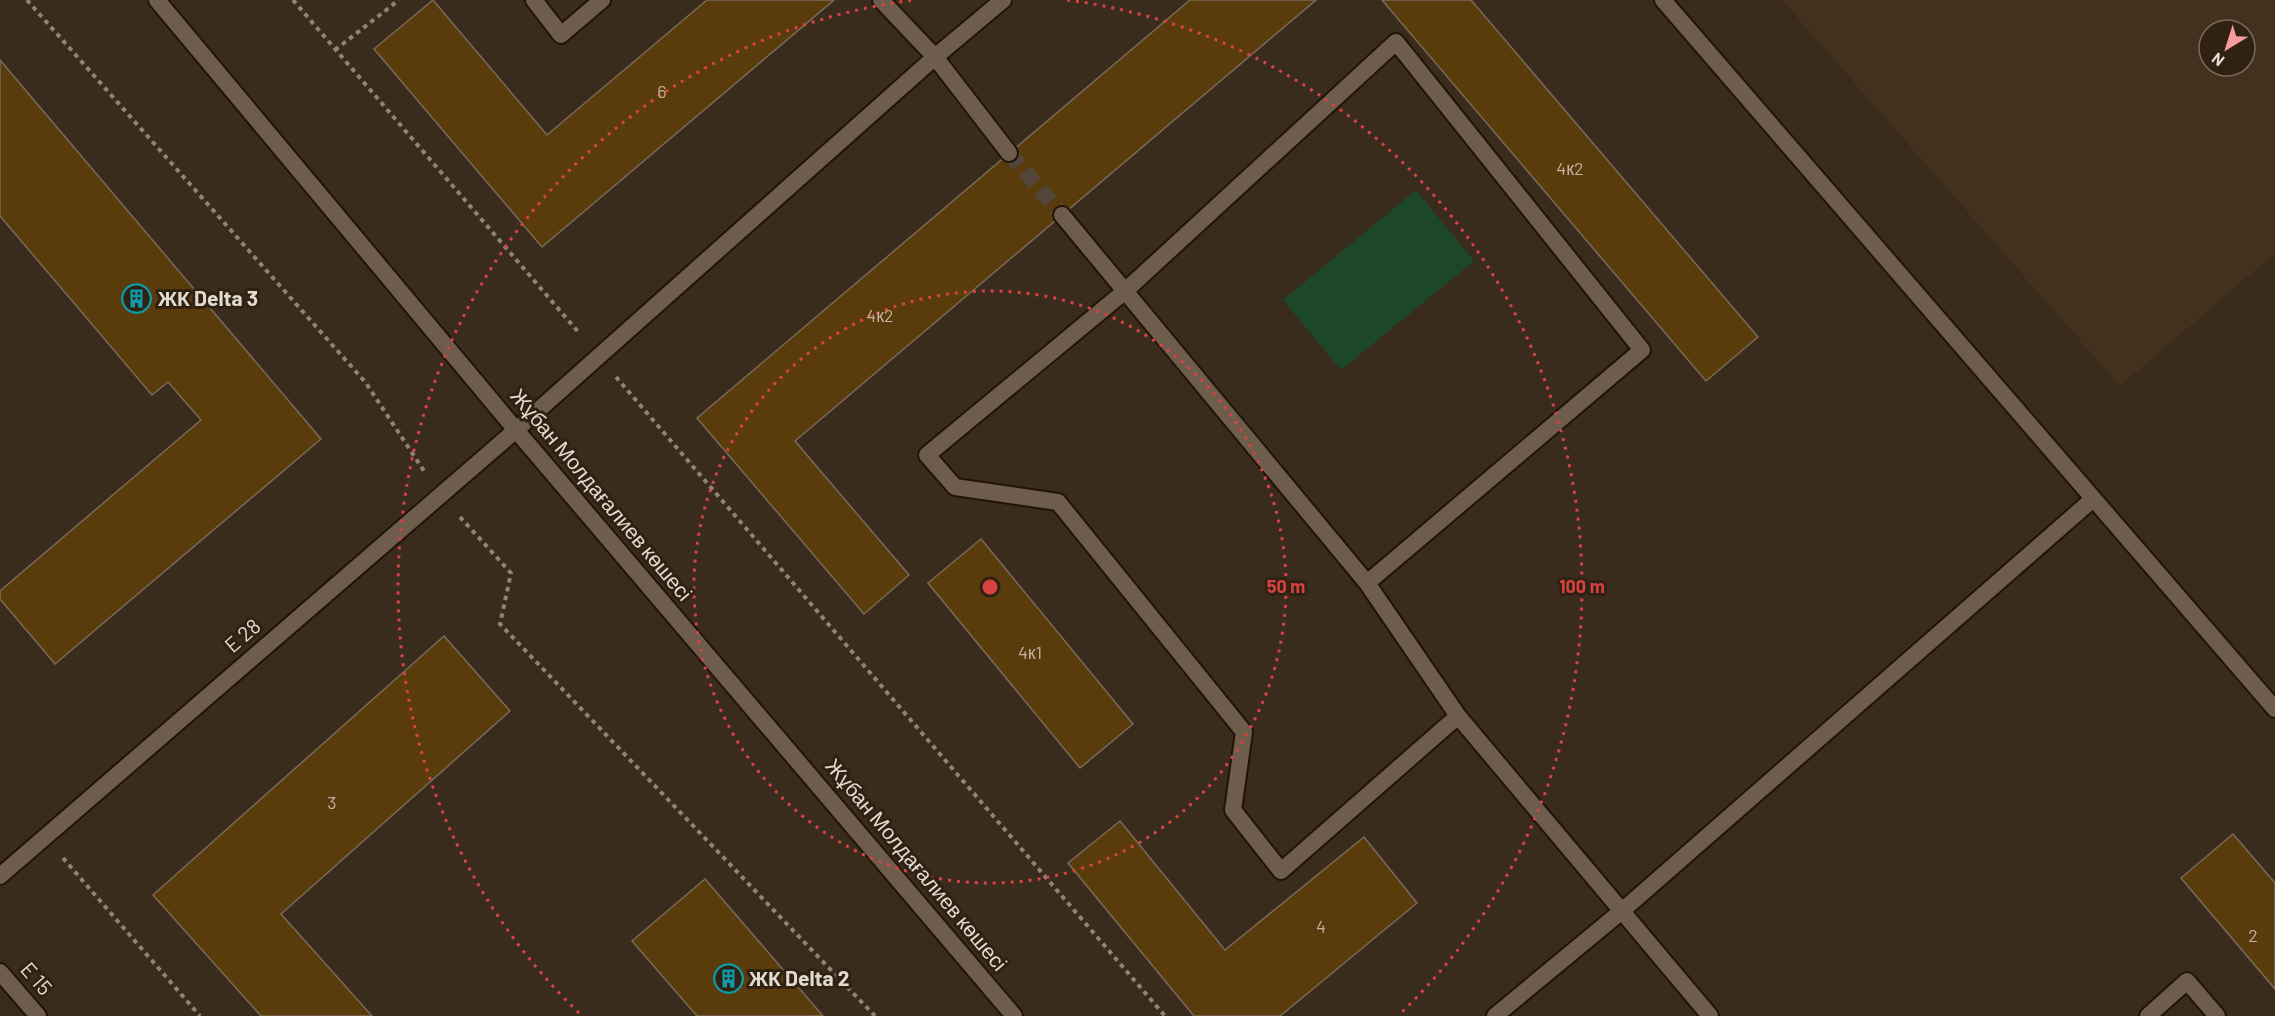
<svg xmlns="http://www.w3.org/2000/svg" width="2275" height="1016" font-family="Barlow,sans-serif">
	<style>
		.built { fill: #44311d; fill-rule: evenodd }
		.green { fill: #1d4729 }
		.building { fill: #5a3b0b; stroke: #796b59; stroke-width: 1.5 }
		.lines { fill: none; stroke-linecap: round; stroke-linejoin: round }
		.minor-tunnel { stroke: #534638; stroke-width: 16; stroke-dasharray: 16 8; stroke-linecap: butt }
		.service-casing { stroke: #211406; stroke-width: 20 }
		.minor-casing { stroke: #211406; stroke-width: 20 }
		.path { stroke: #908478; stroke-width: 4; stroke-dasharray: 4.5 4.5; stroke-linecap: butt }
		.service { stroke: #6e5d4d; stroke-width: 16 }
		.minor { stroke: #6e5d4d; stroke-width: 16 }
		.ring { fill: none; stroke: #d84341; stroke-width: 3; stroke-dasharray: 3 6 }
		.labels { text-anchor: middle; stroke-width: 6; stroke-linejoin: round; paint-order: stroke }
		.number-label { font-size: 18px; fill: #c1b29f }
		.poi-label { font-size: 21px; font-weight: bold; fill: #e3dad0; stroke: #302213; text-anchor: start }
		.street-label { font-size: 21px; fill: #e3dad0; stroke: #302213 }
		.centre { fill: #d84341; stroke: #302213; stroke-width: 3 }
		.ring-label { font-size: 18px; text-anchor: middle; font-weight: bold; fill: #d84341; stroke: #302213; stroke-width: 6; stroke-linejoin: round; paint-order: stroke }
	</style>
	<rect width="100%" height="100%" fill="#3a2c1d"/>
	<path class="built" d="M1782 0H2275V253L2120 386ZM2209 30H2245V66H2209Z"/>
	<path class="green" d="M1416 190 1474 261 1341 370 1283 300Z"/>
	<path class="building" d="M433 0 547 135 707 0H834L542 247 374 49Z
		M1190 0H1316L795 441 909 575 864 614 697 418Z
		M1382 0H1471L1758 337 1706 381Z
		M0 60 321 439 55 664 0 599V591L201 420 168 382 152 395 0 216Z
		M981 539 1133 724 1080 768 928 583Z
		M444 636 510 711 281 914 372 1016H261L153 895Z
		M1120 821 1225 950 1364 837 1417 903 1280 1016H1194L1068 863Z
		M2233 834 2275 883V989L2181 878Z
		M705 879 823 1016H697L632 941Z"/>
	<g class="lines">
		<path class="minor-tunnel" d="M1009 153 1062 215"/>
		<defs>
			<path id="service" d="M534 0 561 35 602 0
				M1663 0 2275 709"/>
			<path id="minor" d="M157 0 516 430 1014 1016
				M881 0 935 57 1009 153
				M1062 215 1367 583 1458 716 1710 1016
				M1367 583 1642 350 1396 42 1124 292 927 455 955 487 1058 502 1244 732 1233 810 1281 871 1458 716
				M0 876 516 430 935 57 1003 0
				M0 972 38 1016
				M1495 1016 1623 910 2093 499
				M2148 1016 2187 981 2217 1016"/>
		</defs>
		<use href="#service" class="service-casing"/>
		<use href="#minor" class="minor-casing"/>
		<path class="path" d="M27 0 366 383 424 471
			M293 0 580 334
			M335 50 399 0
			M616 377 1165 1016
			M460 517 511 573 500 624 875 1016
			M63 858 200 1016"/>
		<use href="#service" class="service"/>
		<use href="#minor" class="minor"/>
	</g>
	<g class="ring">
		<circle cx="990" cy="587" r="296"/>
		<path d="M579 1013A592 592 0 0 1 913 0M1067 0A592 592 0 0 1 1401 1013"/>
	</g>
	<defs>
		<symbol id="building-ring" viewBox="-11 -11 22 22"><circle r="9.5" fill="#302213" stroke="#0f9aa8" stroke-width="1.5"/><path d="M-4-6H4V6H1V3H-1V6H-4ZM-2.5-4.3h1.7v1.8h-1.7ZM.8-4.3h1.7v1.8H.8ZM-2.5-1h1.7V.8h-1.7ZM.8-1h1.7V.8H.8Z" fill="#0f9aa8"/></symbol>
	</defs>
	<g fill-rule="evenodd">
		<use href="#building-ring" x="120" y="282" width="33" height="33"/>
		<use href="#building-ring" x="712" y="962" width="33" height="33"/>
	</g>
	<g class="labels">
		<g class="number-label">
			<text x="662" y="98">6</text>
			<text x="1570" y="175">4к2</text>
			<text x="880" y="322">4к2</text>
			<text x="1030" y="659">4к1</text>
			<text x="332" y="809">3</text>
			<text x="1321" y="933">4</text>
			<text x="2253" y="942">2</text>
		</g>
		<g class="poi-label">
			<text x="158" y="306">ЖК Delta 3</text>
			<text x="749" y="986">ЖК Delta 2</text>
		</g>
		<g class="street-label">
			<text transform="translate(601 495) rotate(50)" y="7">Жұбан Молдағалиев көшесі</text>
			<text transform="translate(243 636) rotate(-41)" y="7">E 28</text>
			<text transform="translate(916 865) rotate(50)" y="7">Жұбан Молдағалиев көшесі</text>
			<text transform="translate(36 979) rotate(49)" y="7">E 15</text>
		</g>
	</g>
	<circle cx="990" cy="587" r="9" class="centre"/>
	<g class="ring-label">
		<text x="1286" y="593">50 m</text>
		<text x="1582" y="593">100 m</text>
	</g>
	<g transform="translate(2227 48) rotate(218)"><circle r="28" fill="#302213" stroke="#786c5f" stroke-width="1.5"/>
	<path d="M0-4.5L10 22L0 15L-10 22Z" fill="#f59b9c"/>
	<text y="-9" font-size="16" font-weight="bold" text-anchor="middle" fill="#e3dad0">N</text>
	</g>
</svg>
